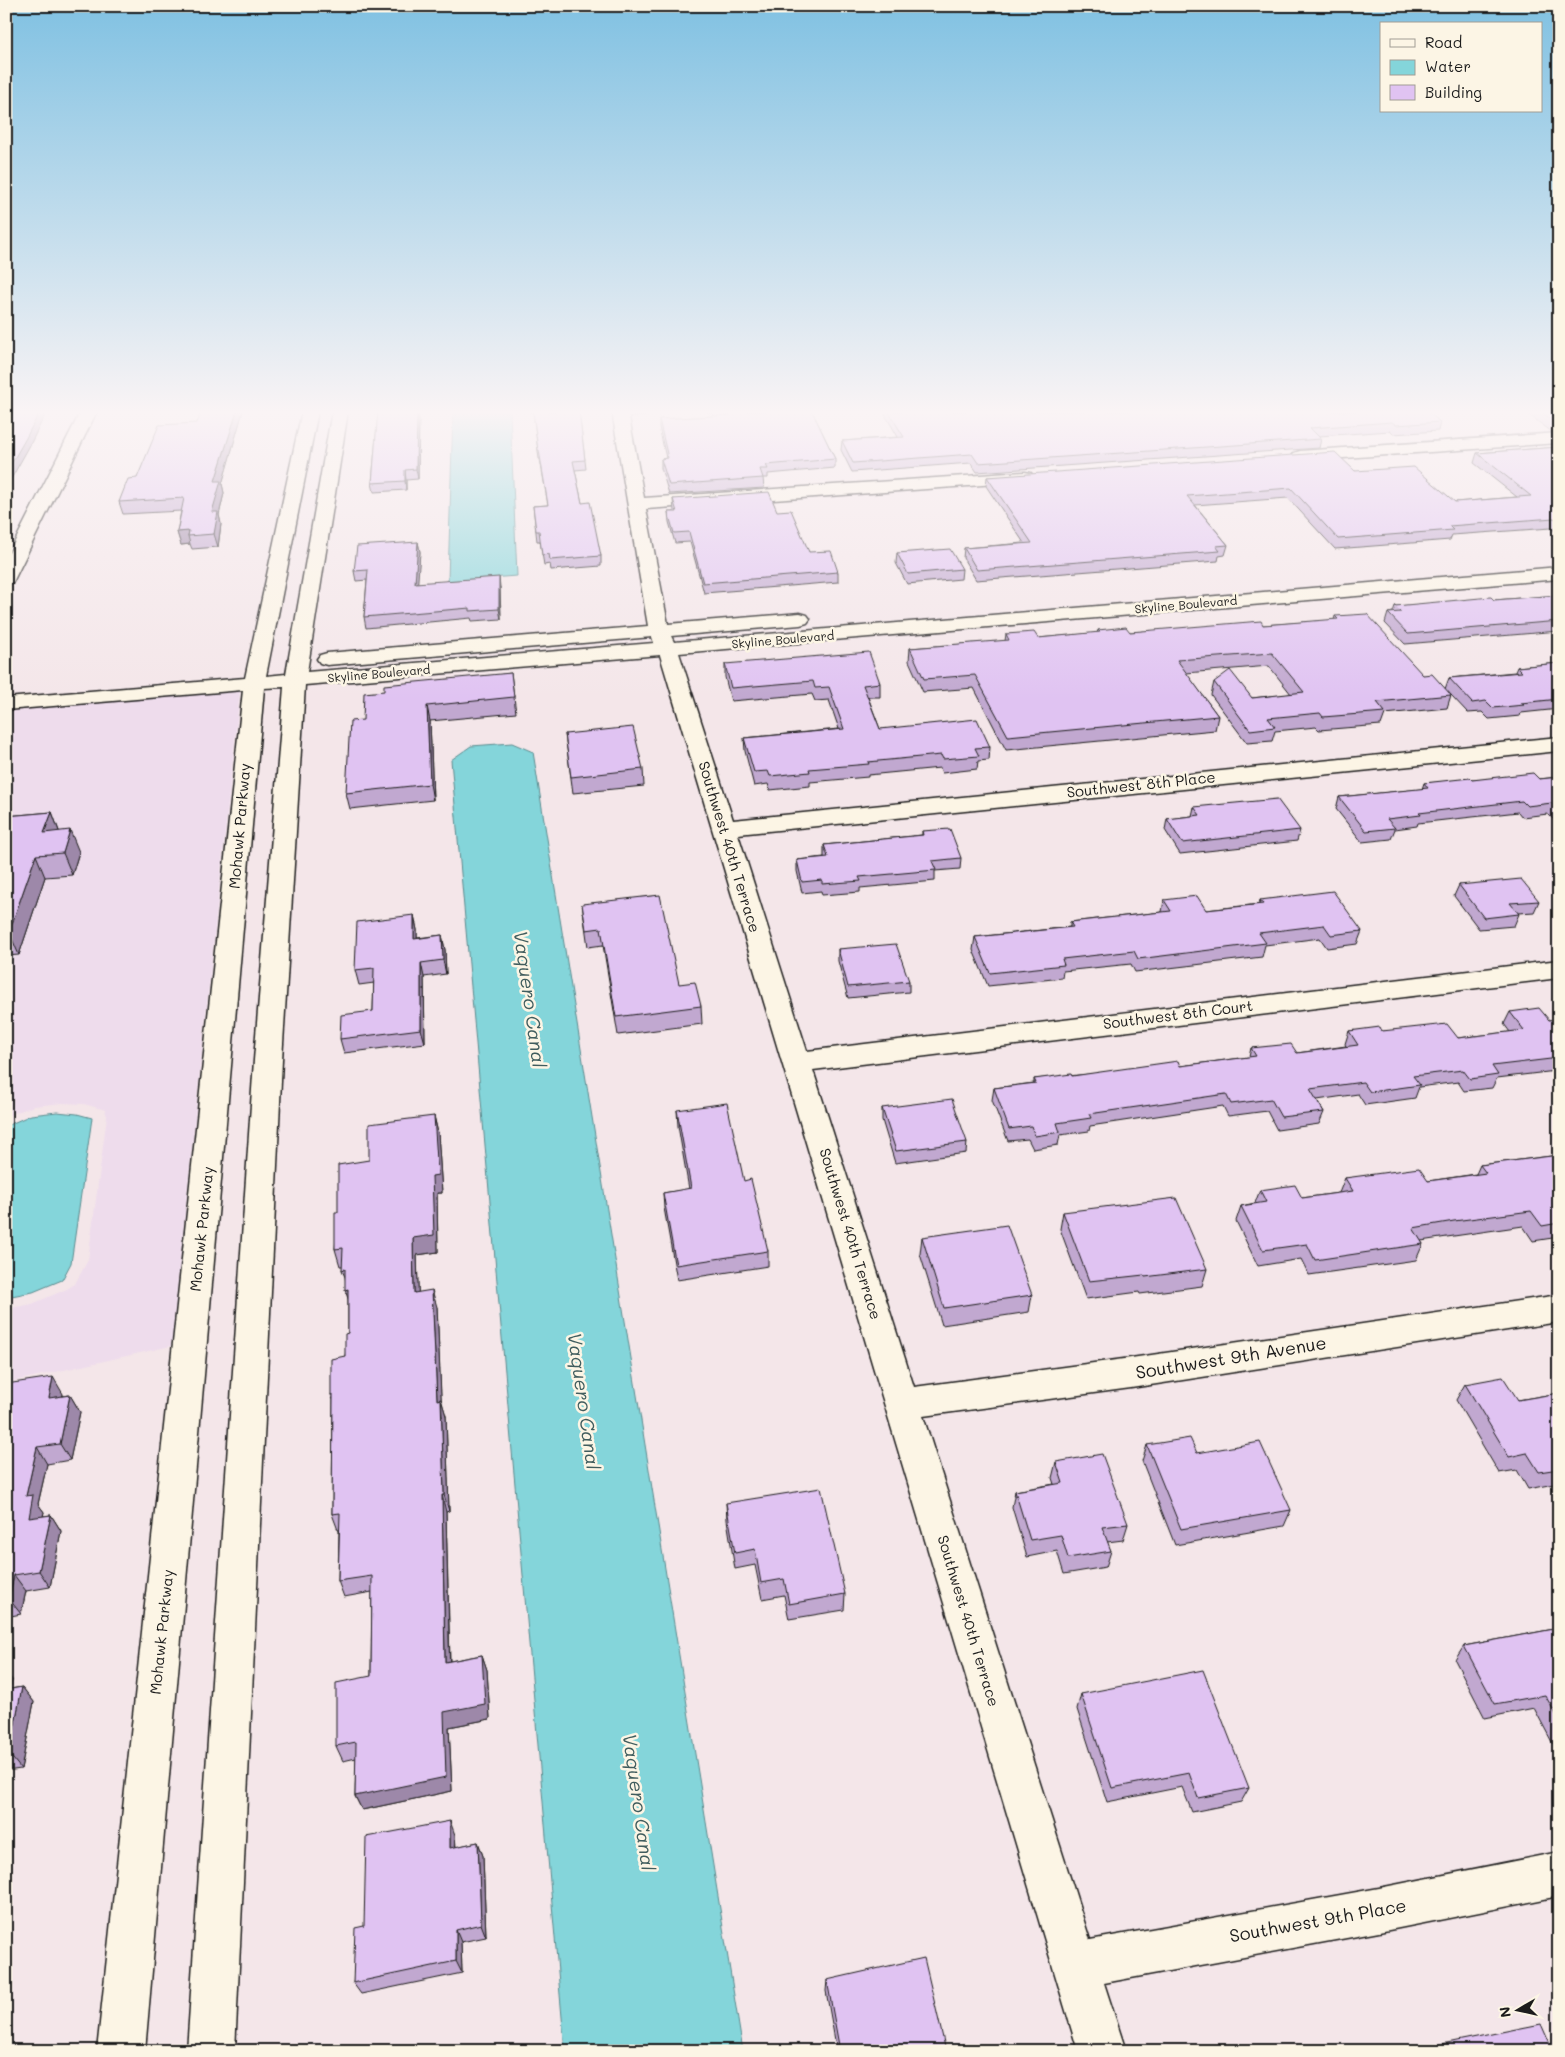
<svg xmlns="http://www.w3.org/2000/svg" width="1565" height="2057" font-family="Mali,sans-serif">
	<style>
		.built { fill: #eedcec }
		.water { fill: #84d5da; stroke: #5a8b8e }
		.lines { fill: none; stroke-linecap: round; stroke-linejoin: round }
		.minor-casing { stroke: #1c1c1c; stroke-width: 3 }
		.minor { fill: #fcf5e5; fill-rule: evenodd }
		.wall { fill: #c1a8d0; stroke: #1c1c1c }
		.shaded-wall { fill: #9d88a9; stroke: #1c1c1c }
		.building { fill: #e0c3f2; stroke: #1c1c1c }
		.labels { text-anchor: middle; stroke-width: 5; stroke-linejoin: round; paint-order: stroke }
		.far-street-label { font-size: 12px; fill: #1c1c1c; stroke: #fcf5e5 }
		.street-label { font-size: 15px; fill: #1c1c1c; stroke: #fcf5e5 }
		.near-street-label { font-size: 18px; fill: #1c1c1c; stroke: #fcf5e5 }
		.near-water-label { font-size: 19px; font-style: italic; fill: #405d5e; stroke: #fcf5e5 }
	</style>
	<rect width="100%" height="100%" fill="#f4e6e9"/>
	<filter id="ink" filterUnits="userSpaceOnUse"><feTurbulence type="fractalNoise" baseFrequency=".02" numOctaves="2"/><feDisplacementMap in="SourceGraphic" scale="10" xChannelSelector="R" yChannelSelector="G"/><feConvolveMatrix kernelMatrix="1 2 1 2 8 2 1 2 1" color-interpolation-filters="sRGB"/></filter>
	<g filter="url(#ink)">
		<path class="built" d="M240 691 171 1346 6 1383V1309L32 1304 67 1289 75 1284 88 1260 107 1116 105 1110 102 1109 84 1104 63 1103 34 1106 6 1116V710Z"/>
		<path class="water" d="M453 411H510L517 576 448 581Z
			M512 743 533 752 743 2051H565L451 760 471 746Z
			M57 1112 77 1114 92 1118 71 1263 62 1280 33 1292 6 1297V1126L31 1115Z"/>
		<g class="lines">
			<defs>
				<path id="minor" d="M81 411H97L15 578 13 582 6 584V559Z
					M302 411H318L266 676 286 674 332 411H348L307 672 654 643 652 637 327 665 320 663 317 659 320 655 327 653 648 626 612 411H654L652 414 629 417 644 498 1025 472 1031 473 1033 477 1031 481 1025 482 646 509 668 624 800 613 807 615 810 619 807 623 800 625 671 636 674 642 1559 567V579L679 653 733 820 1559 737V751L738 834 807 1051 1559 960V978L813 1070 914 1387 1131 1358 1559 1295V1322L1131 1388 923 1416 1090 1940 1379 1888 1559 1852V1896L1379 1932 1104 1983 1126 2051H1078L660 655 305 685 282 1060 235 2051H187L254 1060 284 687 264 688 145 2051H97L243 690 6 710V698L245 678Z
					M1559 433V443L1300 461 1294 459 1292 456 1294 453 1300 451Z"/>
			</defs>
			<use href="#minor" class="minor-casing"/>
			<use href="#minor" class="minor"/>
		</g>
		<path class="wall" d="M202 411H243L222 484 224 493 219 515 221 524 218 547 192 549 190 544 181 545 177 532 181 511 123 514 119 502 137 478 197 423Z
			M378 411H419L418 479 406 480V490L374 492 372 483Z
			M530 411H579L586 469 575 470 582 503 601 556V566L551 570 550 564 544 565 540 541H537L533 506 548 505 540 459H539L533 413H530Z
			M706 411H812L835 459V468L768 474V478H763L764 488 669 494 661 468V459L666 458 659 427V419L715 416Z
			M883 411H1427L1440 422 1438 431 1393 434 1390 431 1319 436 1321 439 1319 448 977 472 971 463 852 472 841 450 842 441 898 437Z
			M1524 411H1559V432H1552Z
			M1559 447V534L1551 528 1452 535 1450 540 1335 549 1288 498 1195 505 1228 545 1225 555 1219 556 1218 561 976 580 963 558 964 548 1024 543 986 486 987 477 1355 471 1455 502 1517 497 1474 463 1477 453Z
			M673 499 777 511 809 552 838 572V582L704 593 690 542 675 543 669 522 668 512H674Z
			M418 542 420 552 417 583 500 587 501 619 472 621 471 618 366 628 364 617 367 580 356 581 354 571Z
			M897 553 962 569 961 579 907 584 896 563Z
			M1559 595V631L1405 644 1385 623 1388 613 1393 612 1395 606 1494 600Z
			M1335 616 1423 675 1445 689 1449 678 1515 672 1517 667 1559 663V709L1521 713 1520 716 1489 719 1482 712 1468 713 1451 695 1447 708 1385 714 1381 725 1319 730 1316 727 1275 731 1272 741 1247 743 1211 695 1214 682 1252 698 1291 694 1269 666 1186 673 1218 716 1215 730 1006 750 974 688 923 692 909 661 910 648 1005 641 1006 634 1038 638 1097 633 1098 630 1130 632 1263 625 1334 620Z
			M725 664 880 683V697H868L880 729 990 747 989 760 978 761 977 769 942 773 940 768 868 775V777L810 782V786L770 790 768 784 754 786 745 751 744 738 839 729 829 700 815 701 812 694 731 701 725 677Z
			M511 673 516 713 430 721 433 800 350 809 346 793 384 691Z
			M565 734 643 769 644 786 573 793Z
			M1559 777V820H1554L1548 814 1522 817 1518 812 1418 823 1417 826 1395 829 1391 839 1362 842 1336 809 1339 797 1422 789 1424 783 1472 780 1539 779Z
			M1194 807 1300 830 1297 841 1180 854 1165 830 1167 819 1192 816Z
			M52 812 59 831 79 852 72 875 45 877 19 955 6 956V816Z
			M922 831 961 858 960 869 935 871V881L860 888V892L822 895 821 891 802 893 797 871V860L824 857V845L922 835Z
			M1459 885 1539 901 1534 912 1518 913 1519 914 1514 926 1479 929 1454 896Z
			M1164 900 1206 910 1259 904 1260 900 1362 931 1357 944 1327 948 1320 938 1265 945 1262 957 1135 972 1131 964 1063 971 1062 978 988 986 973 950 975 937 1070 927V922L1162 912Z
			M582 904 679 984 701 1006 702 1024 618 1035 603 945 588 947Z
			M414 915 417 930V938L442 935 445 950 446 974 424 977 425 1043 344 1053 340 1039 373 1011 374 983 359 985 355 970Z
			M838 949 909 981V992L848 998 838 961Z
			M1510 1012 1549 1020 1559 1019V1075L1556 1071 1497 1078 1492 1088 1464 1091 1458 1082 1419 1087 1415 1098 1365 1105 1358 1094 1317 1100 1324 1112 1319 1124 1277 1130 1267 1111 1228 1116 1223 1106 1090 1126 1089 1131 1060 1135 1058 1145 1033 1149 1028 1139 1008 1141 992 1100 994 1088 1034 1083V1079L1180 1066 1249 1057 1251 1048 1297 1053 1346 1046 1345 1044 1349 1031H1382L1458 1038 1510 1032 1504 1024Z
			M882 1108 967 1142 966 1153 895 1163 882 1120Z
			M677 1110 768 1251V1266L677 1280 664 1208 663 1193 689 1189 678 1126Z
			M434 1116 438 1133 442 1193H437L438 1252 417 1255 418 1292 437 1307 441 1399 446 1416 449 1511 446 1512 450 1661 482 1655 487 1670 490 1719 449 1727 452 1791 362 1810 355 1796 356 1758 343 1761 336 1746 371 1676 372 1592 344 1597 338 1581 339 1530H338L332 1514 333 1400 331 1395 345 1356 348 1333V1299L345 1277 342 1270 343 1266H340L335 1249 338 1212 369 1160Z
			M1559 1155V1237L1533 1241 1523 1226 1447 1237 1421 1241 1423 1244 1416 1260 1309 1275 1301 1259 1258 1266 1236 1221 1241 1206 1255 1203 1260 1190 1302 1198 1339 1193 1345 1178 1428 1181 1476 1174 1480 1165Z
			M1063 1212 1207 1269 1202 1286 1140 1294 1139 1292 1086 1299 1060 1229Z
			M922 1237 1032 1295 1029 1312 942 1325 920 1254Z
			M6 1384 63 1394 62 1396 70 1395 80 1412 70 1460 47 1464 38 1504 44 1512 43 1516 51 1515 61 1531 50 1587 26 1591 21 1614 6 1617Z
			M1465 1384 1518 1400 1559 1393V1483L1528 1489 1517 1470 1499 1473 1456 1400Z
			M1147 1445 1197 1453 1291 1510 1284 1526 1175 1545 1142 1461Z
			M1056 1462 1128 1524 1123 1540 1107 1542 1111 1551 1106 1567 1064 1574 1057 1551 1027 1557 1012 1507 1015 1491 1054 1484 1052 1478Z
			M726 1503 845 1594 844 1610 789 1619 784 1595 762 1599 755 1565 735 1569 727 1520Z
			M1559 1628V1742L1553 1744 1534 1708 1485 1718 1455 1660 1464 1646Z
			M6 1672 12 1680 10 1689 22 1687 34 1702 21 1769 6 1771Z
			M1081 1694 1249 1788 1241 1802 1192 1812 1182 1787 1107 1802 1077 1709Z
			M455 1835 456 1847 478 1842 483 1856 486 1937 461 1942 462 1973 361 1994 353 1983 364 1926Z
			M827 1980 946 2051H837L826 1991Z
			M1432 2046 1553 2051H1427Z"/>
		<path class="shaded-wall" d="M40 411H47L29 447 6 488V473Z
			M237 411H243L222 484 224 493 219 515 221 524 218 547 214 534 212 512 215 481Z
			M417 411H419L418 479 416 469Z
			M405 470 406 480V490L405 481Z
			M189 531 188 536 190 544 181 545 177 532Z
			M418 542 420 552 417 593 415 583Z
			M499 577 500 587 501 619 499 609Z
			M427 706 430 721 433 800 430 784Z
			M52 812 60 834 53 854 44 833Z
			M70 830 79 852 72 875 63 853Z
			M36 855 45 877 19 955 9 932Z
			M414 915 417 930V953L414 939Z
			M442 935 445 950 446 974 443 960Z
			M421 963 424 977 425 1043 421 1029Z
			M434 1116 438 1133 442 1193H437L438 1252 417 1255 419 1310 414 1293 413 1238 432 1176Z
			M348 1289 351 1307 345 1290Z
			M432 1290 437 1307 442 1417 437 1400Z
			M53 1377 63 1394 59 1414 49 1398Z
			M70 1395 80 1412 70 1460 60 1444Z
			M441 1399 446 1416 449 1511 444 1495Z
			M37 1447 47 1464 38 1504 44 1512 39 1534 29 1518 26 1496Z
			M442 1495 446 1512 450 1677 445 1662Z
			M51 1515 61 1531 50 1587 39 1571Z
			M14 1575 26 1591 21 1614 9 1599Z
			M482 1655 487 1670 490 1719 449 1727 452 1791 362 1810 355 1796 444 1712Z
			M6 1672 12 1680 7 1707H6Z
			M22 1687 34 1702 21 1769 9 1754Z
			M450 1821 455 1835 456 1861 450 1848Z
			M478 1842 483 1856 486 1937 481 1924Z
			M456 1930 461 1942 462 1973 456 1961Z"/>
		<path class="building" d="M6 411H40L26 438 6 473Z
			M202 411H237L215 481H221L212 512H218L214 534 188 536 189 531 177 532 184 498 119 502 128 479 137 478 159 425 197 423Z
			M378 411H417L416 469 405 470V481L372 483Z
			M533 411H579L585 460 573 461 582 503 590 502 601 556 550 560 549 554 542 555 539 531H536L533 506 548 505 539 450H538Z
			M724 411H812L835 459 766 465 768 469H760L763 478 669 485 661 459 668 458 659 419 731 415Z
			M888 411H1427L1440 422 1396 425 1392 422 1310 428 1321 439 978 463 972 454 853 463 842 441 904 437Z
			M1540 411H1559V422H1555Z
			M1559 447V521L1554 518 1449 526 1453 530 1338 539 1291 488 1187 496 1228 545 1216 546 1220 551 977 570 964 548 1032 543 987 477 1335 452 1355 471 1414 467 1455 502 1531 496 1477 453Z
			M769 492 777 511 791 510 809 552 831 551 838 572 703 583 689 532 674 533 668 512H677L673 499Z
			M418 542 415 583 499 577V609L470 611V608L364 617 368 570 354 571 357 546Z
			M950 549 962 569 908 574 897 553Z
			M1559 595V621L1408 634 1388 613 1401 612 1395 606 1491 597 1494 600Z
			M1367 614 1423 675 1432 674 1451 695 1377 702 1385 712 1323 717 1320 713 1268 718 1275 727 1250 730 1214 682 1230 670 1252 698 1304 692 1272 653 1177 660 1218 716 1008 736 975 675 924 679 910 648 1009 640 1006 634 1034 632 1038 638 1100 632 1098 630 1126 627 1130 632 1261 621 1263 625 1338 619 1335 616Z
			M869 652 880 683 863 685 880 729 977 719 990 747 975 748 979 756 943 759 941 755 868 762 869 764 809 769 810 772 770 776 768 771 754 772 744 738 844 729 829 687 815 688 813 681 731 688 725 664Z
			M1559 663V699L1521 703 1524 705 1493 708 1486 701 1472 703 1449 678 1522 672 1517 667Z
			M511 673 514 697 427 706 430 784 346 793 350 721 363 720 364 693 384 691V685Z
			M633 727 643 769 571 777 565 734Z
			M1533 773 1539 779 1559 777V809L1552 803 1527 806 1522 801 1419 813 1421 815 1387 819 1395 828 1366 831 1339 797 1428 788 1424 783 1470 778 1472 780Z
			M1277 799 1300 830 1182 843 1167 819 1200 815 1194 807Z
			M52 812 44 833 70 830 63 853 36 855 9 932 6 933V816Z
			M950 829 961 858 932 861 936 870 859 877 861 881 822 884V880L802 882 797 860 828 857 824 845 923 835 922 831Z
			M1521 879 1539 901 1510 903 1519 914 1484 918 1459 885Z
			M1333 891 1362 931 1331 935 1324 925 1259 933 1266 943 1138 959 1134 951 1062 959 1064 965 990 973 975 937 1073 927 1070 922 1171 911 1164 900 1197 896 1206 910 1263 904 1260 900Z
			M660 895 679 984 695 982 701 1006 616 1017 601 928 586 930 582 904Z
			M414 915V939L442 935 443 960 421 963V1029L340 1039 341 1015 373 1011 374 968 355 970 357 922Z
			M896 944 909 981 848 987 838 949Z
			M1539 1008 1549 1020 1559 1019V1058L1492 1066 1498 1075 1470 1079 1463 1070 1413 1076 1420 1085 1370 1092 1363 1082 1310 1089 1324 1112 1281 1117 1271 1099 1231 1104 1226 1094 1089 1114 1091 1118 1057 1123 1060 1132 1035 1136 1031 1126 1009 1129 994 1088 1036 1083 1034 1079 1071 1074 1072 1076 1178 1061 1180 1066 1256 1056 1251 1048 1291 1044 1297 1053 1358 1045 1349 1031 1380 1027 1382 1031 1447 1024 1458 1038 1524 1030 1510 1012Z
			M952 1099 967 1142 896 1151 882 1108Z
			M727 1103 744 1181 751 1179 768 1251 676 1265 663 1193 691 1188 677 1110Z
			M434 1116 438 1175 432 1176 434 1235 413 1238 414 1293 432 1290 437 1400 441 1399 444 1495H442L445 1662 482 1655 485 1704 444 1712 446 1777 355 1796 356 1742 336 1746V1683L371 1676 372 1576 338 1581 340 1513 332 1514 333 1394 331 1395V1359L345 1356V1334L348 1333V1289L345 1290V1269L342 1270 343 1248 335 1249V1212H338V1165L369 1160V1124Z
			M1559 1155V1223L1542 1226 1531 1211 1454 1221 1413 1228 1423 1244 1315 1260 1307 1244 1263 1250 1241 1206 1266 1202 1260 1190 1295 1185 1302 1198 1353 1191 1345 1178 1419 1168 1428 1181 1486 1173 1480 1165Z
			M1176 1198 1207 1269 1145 1277 1144 1275 1089 1281 1063 1212Z
			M1007 1225 1032 1295 944 1308 922 1237Z
			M53 1377 49 1398 70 1395 60 1444 37 1447 26 1496 33 1495 29 1518 51 1515 39 1571 14 1575 9 1599H6V1384Z
			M1503 1377 1518 1400 1559 1393V1469L1539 1472 1527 1453 1509 1457 1465 1384Z
			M1190 1438 1197 1453 1260 1442 1291 1510 1181 1529 1147 1445Z
			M1102 1454 1128 1524 1102 1527 1111 1551 1068 1558 1061 1535 1030 1540 1015 1491 1063 1483 1056 1462Z
			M821 1488 845 1594 789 1604 784 1579 761 1583 755 1549 735 1553 726 1503Z
			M1559 1628V1720L1545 1695 1495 1704 1464 1646Z
			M1203 1670 1249 1788 1198 1798 1189 1773 1112 1788 1081 1694Z
			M22 1687 9 1754 6 1755V1690Z
			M450 1821V1848L478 1842 481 1924 456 1930V1961L353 1983 355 1928 364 1926 366 1837Z
			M924 1958 946 2051H840L827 1980Z
			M1541 2024 1553 2051H1434L1432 2046Z"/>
	</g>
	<linearGradient id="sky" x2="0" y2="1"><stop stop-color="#80c1e2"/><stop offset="0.59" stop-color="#faf4f5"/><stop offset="1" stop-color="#faf4f5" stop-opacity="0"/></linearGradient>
	<rect width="1565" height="699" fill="url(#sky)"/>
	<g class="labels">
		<g class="far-street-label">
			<text transform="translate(1186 605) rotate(-5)" y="4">Skyline Boulevard</text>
			<text transform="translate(783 640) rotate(-5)" y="4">Skyline Boulevard</text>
			<text transform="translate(379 674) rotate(-5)" y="4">Skyline Boulevard</text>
		</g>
		<g class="street-label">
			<text transform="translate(1141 785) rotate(-6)" y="5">Southwest 8th Place</text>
			<text transform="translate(240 826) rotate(-85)" y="5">Mohawk Parkway</text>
			<text transform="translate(729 847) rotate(73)" y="5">Southwest 40th Terrace</text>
			<text transform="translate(1178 1015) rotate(-7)" y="5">Southwest 8th Court</text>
			<text transform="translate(202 1229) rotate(-84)" y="5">Mohawk Parkway</text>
			<text transform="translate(850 1234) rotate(73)" y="5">Southwest 40th Terrace</text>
			<text transform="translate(968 1621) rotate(73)" y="5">Southwest 40th Terrace</text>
			<text transform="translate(162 1632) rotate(-84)" y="5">Mohawk Parkway</text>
		</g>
		<g class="near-street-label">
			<text transform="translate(1231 1358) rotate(-9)" y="6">Southwest 9th Avenue</text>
			<text transform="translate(1318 1921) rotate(-10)" y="6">Southwest 9th Place</text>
		</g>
		<g class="near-water-label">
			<text transform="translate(530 999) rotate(82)" y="7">Vaquero Canal</text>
			<text transform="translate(584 1401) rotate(82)" y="7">Vaquero Canal</text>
			<text transform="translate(639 1802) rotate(82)" y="7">Vaquero Canal</text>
		</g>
	</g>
	<rect width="1565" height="2057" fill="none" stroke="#fcf5e5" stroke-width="25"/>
	<rect x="12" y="12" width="1540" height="2032" fill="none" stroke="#1c1c1c" stroke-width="2" filter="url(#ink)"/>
	<rect x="1380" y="22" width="162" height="90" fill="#fcf5e5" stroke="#a29e95"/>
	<rect x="1390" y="39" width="25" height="8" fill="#fcf5e5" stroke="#a29e95"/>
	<text x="1425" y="48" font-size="15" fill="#1c1c1c">Road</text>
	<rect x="1390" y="60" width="25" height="15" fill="#84d5da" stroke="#a29e95"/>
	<text x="1425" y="72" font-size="15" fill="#1c1c1c">Water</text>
	<rect x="1390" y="85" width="25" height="15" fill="#e0c3f2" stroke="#a29e95"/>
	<text x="1425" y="98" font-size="15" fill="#1c1c1c">Building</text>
	<g transform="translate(1518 2010) rotate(261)" stroke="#fcf5e5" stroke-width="4" paint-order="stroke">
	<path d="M0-4L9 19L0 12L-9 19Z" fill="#1c1c1c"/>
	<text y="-8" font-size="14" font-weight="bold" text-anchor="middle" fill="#1c1c1c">N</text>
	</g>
</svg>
